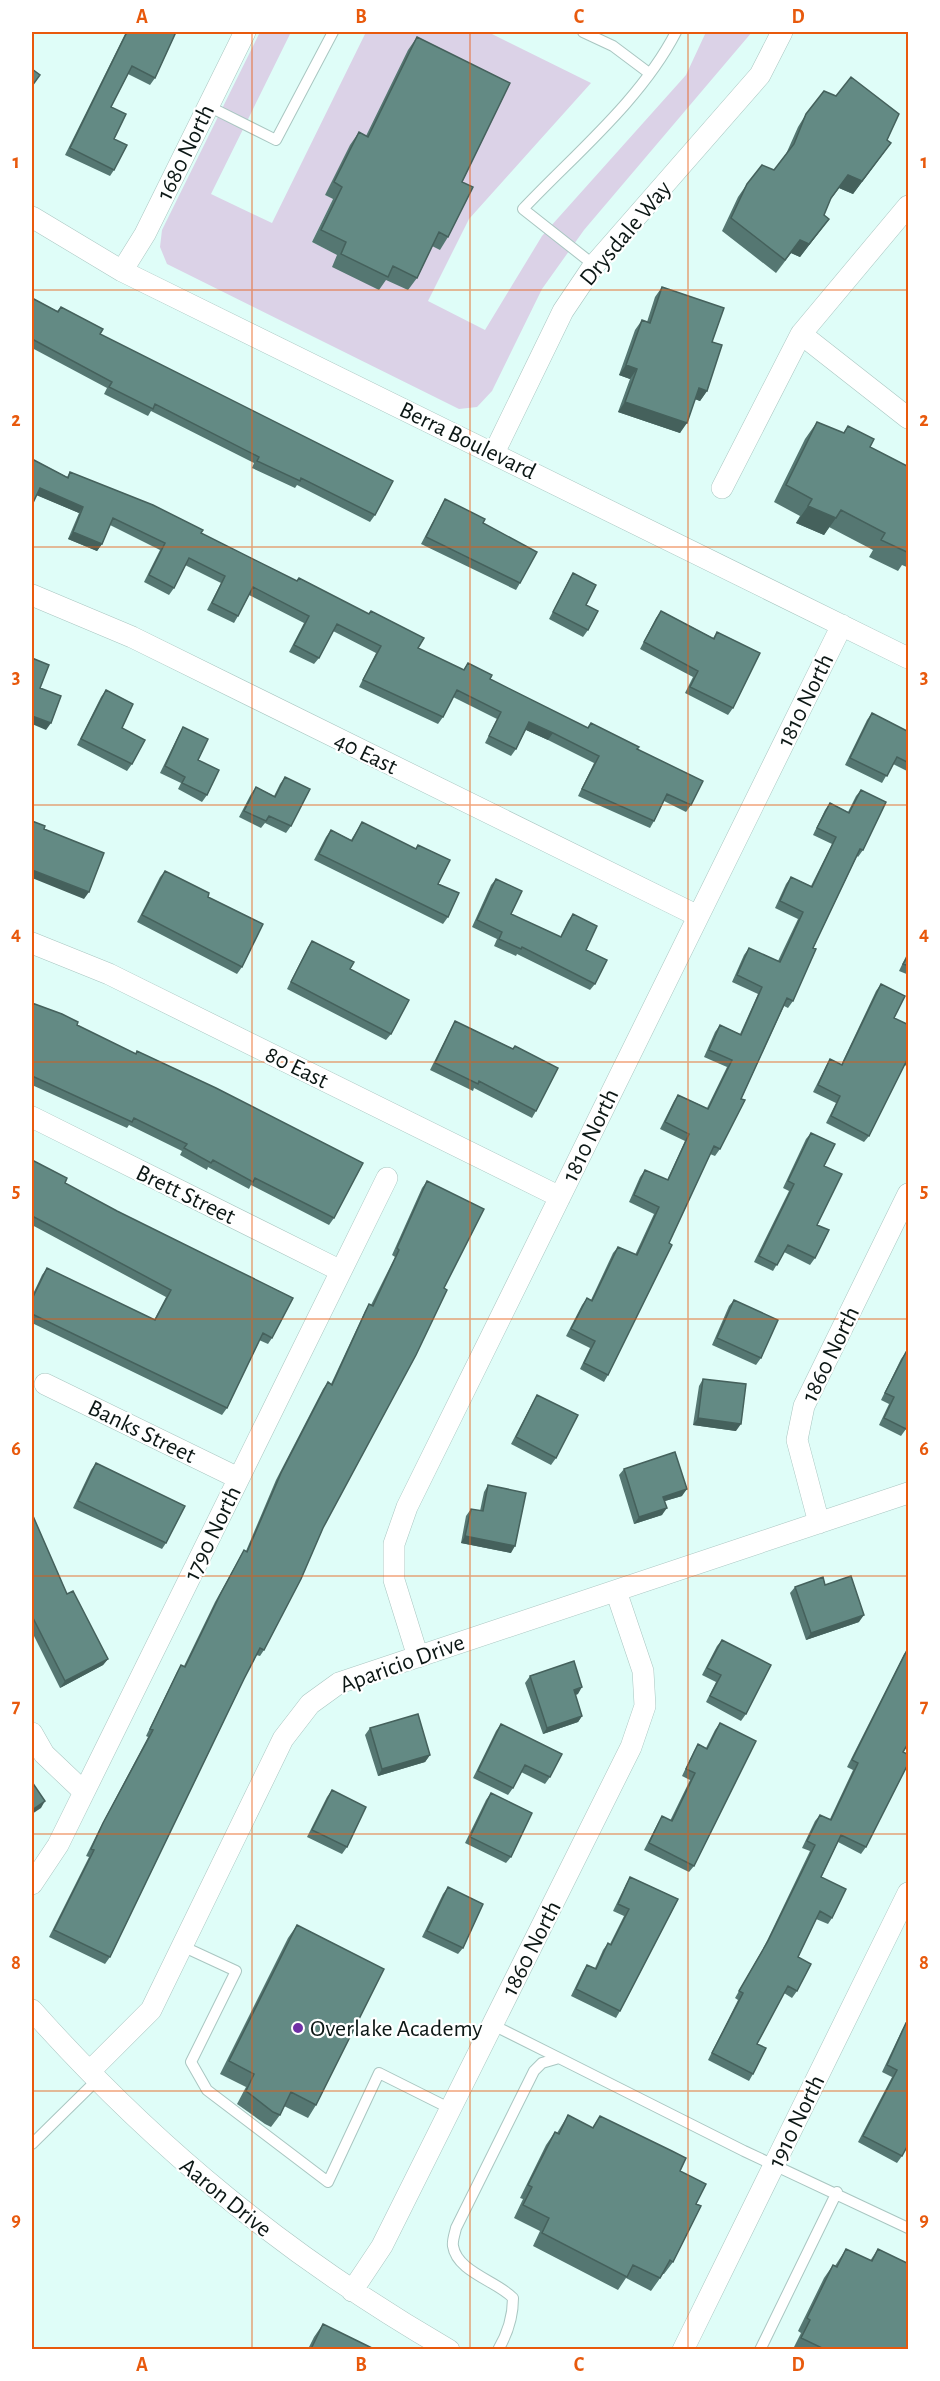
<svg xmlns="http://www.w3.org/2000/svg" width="940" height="2381" font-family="'Alegreya Sans',sans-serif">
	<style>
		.green { fill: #dbd2e7; fill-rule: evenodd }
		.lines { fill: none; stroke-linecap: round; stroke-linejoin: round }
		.service-casing { stroke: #a9c6c1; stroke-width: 12 }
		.minor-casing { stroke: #a9c6c1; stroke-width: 22 }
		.service { stroke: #fff; stroke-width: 10 }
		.minor { stroke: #fff; stroke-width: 21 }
		.wall { fill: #557772 }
		.shaded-wall { fill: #45615c }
		.building { fill: #638a84; stroke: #45615c; stroke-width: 1.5 }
		.grid { fill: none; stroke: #e8590c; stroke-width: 1.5; stroke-opacity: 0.55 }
		.poi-dot { fill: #6f30a5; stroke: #fff; stroke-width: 2 }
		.labels { text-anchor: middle; stroke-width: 4.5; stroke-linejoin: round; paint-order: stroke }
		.street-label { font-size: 24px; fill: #0c1715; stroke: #fff }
		.poi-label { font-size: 24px; fill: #0c1715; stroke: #fff; text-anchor: start }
		.neatline { fill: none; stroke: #e8590c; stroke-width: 2 }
		.grid-label { font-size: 20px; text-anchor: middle; font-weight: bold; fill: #e8590c }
	</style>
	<rect width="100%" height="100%" fill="#dffdf8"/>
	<path class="green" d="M260 32H291L211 194 272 223 366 32H488L591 83 469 219 428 301 485 330 542 236 686 75 706 32H752L584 230 542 289 492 391 477 407 459 409 167 264 160 247 162 230ZM359 149 440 249 430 245 385 279 312 242 333 199 325 195Z"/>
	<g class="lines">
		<defs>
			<path id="service" d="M583 32 613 46 649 73
				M208 106 276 140 333 32
				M594 265 523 209C575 154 641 100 676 32
				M182 1946 236 1971 191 2062 207 2090 328 2182 379 2073 451 2109
				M493 2025 559 2058
				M32 2144 98 2079
				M498 2350C508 2333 513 2317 513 2298 497 2281 457 2272 453 2246 452 2241 455 2233 456 2228L534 2071 542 2063 559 2058 744 2151 908 2228
				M760 2350 837 2192"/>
			<path id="minor" d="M32 217 122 271 908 658
				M122 271 145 234 245 32
				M801 334 908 206
				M494 453 563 311 594 265 760 75 782 32
				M722 488 801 334 908 418
				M32 595 132 637 698 916
				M32 943 109 974 560 1197
				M32 1117 341 1271
				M45 1384 238 1478
				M819 1523 797 1440 804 1406 908 1194
				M418 1657 394 1580V1544L407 1507 842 625
				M32 1733 44 1754 84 1792
				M32 1884 58 1845 387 1178
				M32 2010C155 2148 288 2257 449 2350
				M90 2071 151 2010 283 1739 310 1704 339 1683 908 1493
				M352 2291 382 2246 631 1747 645 1706 643 1671 616 1591
				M683 2350 908 1893"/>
		</defs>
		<use href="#service" class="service-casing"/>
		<use href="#minor" class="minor-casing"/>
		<use href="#service" class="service"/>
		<use href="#minor" class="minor"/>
	</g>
	<path class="wall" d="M126 32H176L155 78 150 85 128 74 111 107 114 139V170L110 176 65 155Z
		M417 37 462 182 448 237 440 250 432 246 417 278 408 290 386 280 379 290 332 267 337 255 312 242 333 199 325 195 350 145 359 132 366 136 408 50Z
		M806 114 887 140 891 143 853 194 839 188 830 200 824 215 829 219 820 231 800 257 791 253 776 273 722 231 738 197 747 184 774 170 786 154 798 127Z
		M662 287 712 342 707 391 700 401 695 399 680 433 618 412 630 379 619 375 635 330 642 320 647 322 655 297Z
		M32 298 57 311 61 307 100 334 375 515 370 522 297 485 295 488 252 468 254 463 151 411 148 416 104 394 107 388 32 348Z
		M817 422 843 433 848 426 870 447 909 467V568L902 565 898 571 869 557 873 550 829 527 824 535 796 523 800 516 774 502 805 439Z
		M32 459 67 477 70 472 201 533 297 581 368 614 371 611 418 648 463 670 468 663 490 679 588 728 591 723 637 749 691 805 686 812 664 801 654 821 650 828 578 796 594 763 548 740 526 730 516 749 511 756 485 743 497 719 453 697 443 717 438 724 359 687 376 653 333 631 319 658 314 664 289 652 304 623 249 595 238 616 234 623 207 610 221 583 185 565 174 588 169 595 144 582 160 550 110 525 102 544 97 551 68 539 79 513 37 495Z
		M445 499 483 523 520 583 516 590 421 544 441 506Z
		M573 573 586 605 588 630 583 637 549 619 569 580Z
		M661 611 713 638 717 632 733 708 728 715 685 693 693 677 640 649 656 618Z
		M106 690 122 728 132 764 127 771 77 745 101 697Z
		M872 713 909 732V772L893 764 882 783 845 765 867 720Z
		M183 727 198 760 207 795 202 802 178 789 181 783 160 773 179 734Z
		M285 777 291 826 286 833 265 823 261 828 239 817 251 794 256 787 274 796 280 784Z
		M861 790 863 850 858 857 857 856 813 948 793 1001 788 1008 784 1006 741 1099 720 1149 715 1156 710 1154 608 1375 604 1382 580 1369 590 1348 566 1336 582 1305 587 1298 591 1300 613 1253 618 1247 635 1255 654 1214 629 1202 640 1177 645 1170 667 1180 685 1141 660 1129 674 1101 678 1095 707 1108 727 1067 704 1057 715 1032 720 1025 740 1034 758 994 732 982 744 955 749 948 778 961 798 919 775 908 786 884 791 877 811 886 832 844 813 835 825 810 830 803 848 812 856 796Z
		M362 822 415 849 418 845 438 884 448 917 443 924 314 860 326 837 331 830 351 840Z
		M165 871 208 897 242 967 237 974 137 922 160 877Z
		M496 879 511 914 560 937 568 921 573 914 586 950 595 984 590 990 517 954 516 956 494 946 497 939 472 927 491 885Z
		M312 941 350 969 391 1034 386 1040 287 989 308 947Z
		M909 950V975L899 971Z
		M881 984 894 1018 909 1025V1065L907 1066 904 1065 869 1136 864 1142 826 1123 836 1103 813 1092 826 1066 830 1059 841 1065 876 991Z
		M32 1003 77 1025 334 1218 329 1225 251 1185 249 1189 208 1167 207 1170 180 1155 182 1151 129 1125 127 1128 32 1085Z
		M455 1021 513 1049 536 1111 532 1118 474 1088 473 1091 430 1070 451 1028Z
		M811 1133 824 1166 817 1225 815 1258 810 1265 784 1252 773 1271 754 1262 789 1191 783 1188 806 1139Z
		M32 1160 65 1183 272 1338 268 1344 259 1340 227 1408 222 1415 32 1323V1296L42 1275 47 1268 154 1320 166 1297 32 1225Z
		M427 1181 323 1528 264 1650 260 1656 256 1655 244 1679 110 1957 105 1964 49 1937 89 1857 86 1856 99 1830 148 1737 146 1736 177 1672 181 1665 184 1666 215 1602 240 1557 244 1550 246 1551 276 1480 323 1389 328 1382 331 1384 365 1311 369 1304 371 1305 395 1257 392 1255 422 1188Z
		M734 1300 761 1358 756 1365 712 1345 729 1306Z
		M906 1352V1429L901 1436 879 1425 889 1404 881 1400 901 1359Z
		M703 1379 736 1431 693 1425 699 1386Z
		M537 1395 556 1458 551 1465 511 1444 533 1402Z
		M96 1463 166 1543 162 1549 73 1508 91 1470Z
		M624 1469 682 1496 665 1501 662 1515 634 1524 619 1475Z
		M488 1485 511 1553 461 1543 466 1516 471 1509 480 1511 484 1492Z
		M32 1516 67 1594 108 1659 103 1665 60 1688 32 1632Z
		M825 1585 859 1622 806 1640 790 1593 795 1587Z
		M722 1640 746 1714 741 1721 706 1702 716 1682 702 1675 717 1646Z
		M909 1648 903 1752 866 1847 861 1854 838 1842 821 1877 832 1918 828 1924 816 1919 798 1957 797 1991 792 1998 784 1993 757 2044 753 2074 749 2081 708 2060 738 2000 735 1998 764 1947 810 1851 802 1848 815 1821 820 1815 830 1819 853 1770 847 1767 904 1654Z
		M530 1676 578 1694 575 1695 582 1716 578 1722 543 1734 525 1683Z
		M720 1723 694 1866 689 1872 644 1850 658 1823 662 1816 670 1821 690 1780 682 1776 694 1751 698 1744 706 1748 715 1730Z
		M501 1724 550 1777 545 1784 521 1772 513 1788 508 1795 473 1778 496 1731Z
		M370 1728 430 1755 425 1762 378 1776 365 1735Z
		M332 1790 347 1847 342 1854 307 1837 327 1797Z
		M491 1793 511 1857 506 1863 465 1843 486 1800Z
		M630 1877 678 1899 620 2011 616 2018 571 1996 583 1971 587 1965 595 1968 603 1950 608 1943 610 1944 624 1916 613 1911 626 1884Z
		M448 1887 463 1948 458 1954 422 1937 443 1894Z
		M297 1925 316 2105 308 2118 284 2106 280 2115 271 2127 265 2124 237 2104 246 2087 220 2074 288 1938Z
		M906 2023 902 2156 897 2163 858 2142 892 2077 882 2072 902 2030Z
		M568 2115 592 2128 600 2116 680 2171 696 2204 673 2262 664 2274H663L651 2291 626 2278 618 2290 533 2246 540 2231 514 2218 523 2199 520 2198 546 2145 555 2132 557 2133Z
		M846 2249 870 2261 878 2249 909 2349H793L801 2333 798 2331 824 2278 833 2265 835 2266Z
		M323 2324 374 2349H308L314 2337Z"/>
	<path class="shaded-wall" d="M891 143 853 194 839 188 822 211 848 175Z
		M829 219 800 257 791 253 776 273 800 240Z
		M626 365 637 369 630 379 619 375Z
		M699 388 707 391 700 401 692 398Z
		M625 402 687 423 680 433 618 412Z
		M40 488 83 507 79 513 36 495Z
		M808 506 836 518 824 535 796 523Z
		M73 532 102 544 97 551 68 539Z
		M32 716 51 723 46 730 32 724Z
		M529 722 553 733 548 740 524 729Z
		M32 870 89 892 84 899 32 878Z
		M698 1418 741 1424 736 1431 693 1425Z
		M687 1489 682 1496 658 1503 663 1497Z
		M667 1508 662 1515 634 1524 639 1517Z
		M465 1536 515 1546 511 1553 461 1543Z
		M864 1615 859 1622 806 1640 811 1633Z
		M108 1659 103 1665 60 1688 65 1681Z
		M582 1687 578 1694 569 1697 574 1690Z
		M582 1716 578 1722 543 1734 547 1728Z
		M430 1755 425 1762 378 1776 382 1769Z
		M45 1801 41 1808 32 1814V1810Z"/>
	<path class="building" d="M127 32H176L155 78 132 66 111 107 126 114 114 139 127 145 114 170 70 148Z
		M417 37 510 83 462 182 473 187 448 237 439 232 417 278 393 266 388 277 341 254 346 242 321 230 342 187 334 182 359 132 368 137Z
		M32 69 40 75 32 86Z
		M851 77 899 114 887 140 891 143 862 181 848 175 831 198 824 215 829 219 809 244 800 240 785 260 731 218 747 184 762 165 774 170 794 144 806 114 824 91 836 96Z
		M662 287 724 308 712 342 722 345 707 391 699 388 687 423 625 402 637 369 626 365 642 320 650 323Z
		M32 298 58 312 61 307 103 329 100 334 393 481 375 515 301 478 300 481 257 461 259 457 155 404 153 409 109 387 112 382 32 339Z
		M817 422 844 433 848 426 874 439 870 447 909 467V553L881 540 885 533 841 510 836 518 808 506 812 499 786 485Z
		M32 459 68 478 70 472 153 505 203 530 201 533 297 581 299 578 369 614 371 611 424 638 418 648 464 670 468 663 492 675 490 679 588 728 591 723 639 747 637 749 703 781 691 805 667 794 654 821 582 789 599 756 553 733 529 722 516 749 489 736 501 712 457 690 443 717 363 680 381 646 337 624 319 658 294 645 309 616 253 587 238 616 212 603 225 576 189 558 174 588 149 575 165 543 113 518 102 544 73 532 83 507 40 488 32 505Z
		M445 499 485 519 483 523 537 552 520 583 426 537Z
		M573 573 596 585 586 605 598 611 588 630 553 612Z
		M661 611 714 639 717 632 760 653 733 708 690 687 698 671 644 642Z
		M32 658 49 665 40 688 61 696 51 723 32 716Z
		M106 690 133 704 122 728 145 740 132 764 81 739Z
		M872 713 909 732V763L897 757 887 776 850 758Z
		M183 727 208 739 198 760 219 770 207 795 182 783 185 777 165 766Z
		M285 777 310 789 291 826 269 816 266 821 244 811 256 787 275 797Z
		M861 790 886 802 863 850 860 849 813 948 816 949 793 1001 787 998 741 1099 745 1100 720 1149 714 1146 669 1243 672 1245 608 1375 584 1363 595 1341 571 1329 587 1298 592 1301 618 1247 637 1255 659 1207 634 1195 645 1170 668 1180 689 1134 665 1122 678 1095 708 1109 732 1060 709 1050 720 1025 741 1035 762 987 737 975 749 948 780 962 803 912 780 901 791 877 812 887 836 837 817 828 830 803 849 813Z
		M32 821 45 826 44 829 104 853 89 892 32 870Z
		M362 822 416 849 418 845 450 860 438 884 459 893 448 917 319 854 331 830 352 841Z
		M165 871 209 893 208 897 263 924 242 967 142 915Z
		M496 879 522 891 511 914 561 937 573 914 597 926 586 950 607 960 595 984 522 947 521 949 499 939 502 932 477 920Z
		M312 941 354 962 350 969 409 1000 391 1034 291 982Z
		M909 954V966L903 964Z
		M881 984 905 996 894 1018 909 1025V1058H908L869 1136 831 1116 840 1096 818 1085 830 1059 842 1065Z
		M32 1003 62 1014 78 1022 77 1025 136 1054 137 1051 216 1088 363 1163 334 1218 255 1178 253 1182 213 1160 211 1163 184 1148 187 1144 134 1118 132 1122 32 1076Z
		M455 1021 513 1049 515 1046 558 1068 536 1111 479 1081 478 1084 435 1063Z
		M811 1133 835 1144 824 1166 842 1174 817 1225 829 1230 815 1258 788 1245 777 1265 759 1256 794 1184 788 1181Z
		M32 1160 67 1178 65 1183 117 1211 293 1298 272 1338 263 1333 227 1408 32 1314V1299L47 1268 155 1320 171 1290 53 1227 32 1216Z
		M427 1181 484 1209 444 1288 447 1290 416 1355 323 1528 301 1579 264 1650 260 1648 244 1679 110 1957 54 1930 94 1850 91 1849 103 1823 153 1730 150 1729 181 1665 185 1667 220 1595 244 1550 247 1552 281 1473 328 1382 332 1385 369 1304 373 1306 399 1250 397 1248Z
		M734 1300 778 1320 761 1358 717 1338Z
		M906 1352 909 1354V1424L906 1429 884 1418 894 1397 885 1393Z
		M703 1379 746 1384 741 1424 698 1418Z
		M537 1395 578 1415 556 1458 516 1437Z
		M675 1452 687 1489 663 1497 667 1508 639 1517 624 1469Z
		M96 1463 185 1506 166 1543 78 1501Z
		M488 1485 526 1493 515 1546 465 1536 471 1509 483 1511Z
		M32 1516H33L67 1594 73 1591 108 1659 65 1681 32 1616Z
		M851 1576 864 1615 811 1633 795 1587 823 1577 825 1585Z
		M722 1640 771 1665 746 1714 710 1696 721 1675 707 1668Z
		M908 1648 909 1742 903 1752 909 1755V1762L866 1847 841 1835 821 1877 846 1889 832 1918 820 1911 798 1957 811 1964 797 1991 788 1986 757 2044 766 2048 753 2074 712 2053 743 1993 739 1991 768 1941 815 1845 807 1841 820 1815 831 1820 858 1763 852 1760Z
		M574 1661 582 1687 574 1690 582 1716 547 1728 530 1676Z
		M418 1714 430 1755 382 1769 370 1728Z
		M720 1723 756 1741 694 1866 649 1843 662 1816 672 1821 695 1773 686 1769 698 1744 707 1749Z
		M501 1724 562 1754 550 1777 525 1765 513 1788 478 1771Z
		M32 1782 45 1801 32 1810Z
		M332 1790 366 1807 347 1847 312 1830Z
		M491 1793 532 1813 511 1857 470 1837Z
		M630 1877 678 1899 620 2011 576 1989 587 1965 596 1969 608 1943 611 1945 629 1909 618 1904Z
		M448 1887 483 1904 463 1948 427 1931Z
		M297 1925 384 1969 316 2105 291 2092 280 2115 273 2112 246 2091 254 2074 229 2061Z
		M906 2023 909 2024V2143L902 2156 863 2136 897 2070 887 2065Z
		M568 2115 593 2128 600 2116 672 2151 686 2158 680 2171 706 2184 696 2204 701 2206 673 2262 670 2260 660 2278 633 2265 627 2277 542 2233 549 2218 523 2205 532 2187 528 2185 555 2132 559 2134Z
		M846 2249 872 2261 878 2249 909 2264V2349H824L801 2338 810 2320 807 2318 833 2265 837 2267Z
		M323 2324 374 2349H311Z"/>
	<path class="grid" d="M252 32V2350M470 32V2350M688 32V2350M32 290H908M32 547H908M32 805H908M32 1062H908M32 1319H908M32 1576H908M32 1834H908M32 2091H908"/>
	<circle class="poi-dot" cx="298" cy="2028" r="6"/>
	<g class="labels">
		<g class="street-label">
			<text transform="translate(185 152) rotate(-64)" y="8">1680 North</text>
			<text transform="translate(625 233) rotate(-50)" y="8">Drysdale Way</text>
			<text transform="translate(468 440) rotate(26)" y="8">Berra Boulevard</text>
			<text transform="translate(805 700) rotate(-64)" y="8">1810 North</text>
			<text transform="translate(366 753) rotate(26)" y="8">40 East</text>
			<text transform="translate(297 1067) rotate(26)" y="8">80 East</text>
			<text transform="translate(590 1135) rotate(-64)" y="8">1810 North</text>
			<text transform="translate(186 1194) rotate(26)" y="8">Brett Street</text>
			<text transform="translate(830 1354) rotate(-64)" y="8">1860 North</text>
			<text transform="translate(142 1431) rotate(26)" y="8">Banks Street</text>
			<text transform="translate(212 1533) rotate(-64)" y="8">1790 North</text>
			<text transform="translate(402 1663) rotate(-20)" y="8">Aparicio Drive</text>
			<text transform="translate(531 1948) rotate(-63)" y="8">1860 North</text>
			<text transform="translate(796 2121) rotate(-64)" y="8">1910 North</text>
			<text transform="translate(226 2197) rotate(39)" y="8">Aaron Drive</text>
		</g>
		<g class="poi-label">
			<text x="310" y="2036">Overlake Academy</text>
		</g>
	</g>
	<rect width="940" height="2381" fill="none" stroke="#ffffff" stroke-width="66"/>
	<rect x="33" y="33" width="874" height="2315" class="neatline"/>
	<g class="grid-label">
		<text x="142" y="23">A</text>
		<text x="361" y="23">B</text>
		<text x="579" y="23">C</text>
		<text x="798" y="23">D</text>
		<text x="16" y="168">1</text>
		<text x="924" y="168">1</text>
		<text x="16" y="426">2</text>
		<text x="924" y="426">2</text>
		<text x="16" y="683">3</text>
		<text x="924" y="683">3</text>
		<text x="16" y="940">4</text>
		<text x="924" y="940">4</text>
		<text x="16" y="1197">5</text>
		<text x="924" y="1197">5</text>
		<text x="16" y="1455">6</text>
		<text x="924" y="1455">6</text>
		<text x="16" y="1712">7</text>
		<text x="924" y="1712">7</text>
		<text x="16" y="1969">8</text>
		<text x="924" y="1969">8</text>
		<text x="16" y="2226">9</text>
		<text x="924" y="2226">9</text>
		<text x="142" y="2371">A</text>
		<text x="361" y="2371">B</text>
		<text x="579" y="2371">C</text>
		<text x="798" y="2371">D</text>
	</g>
</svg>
